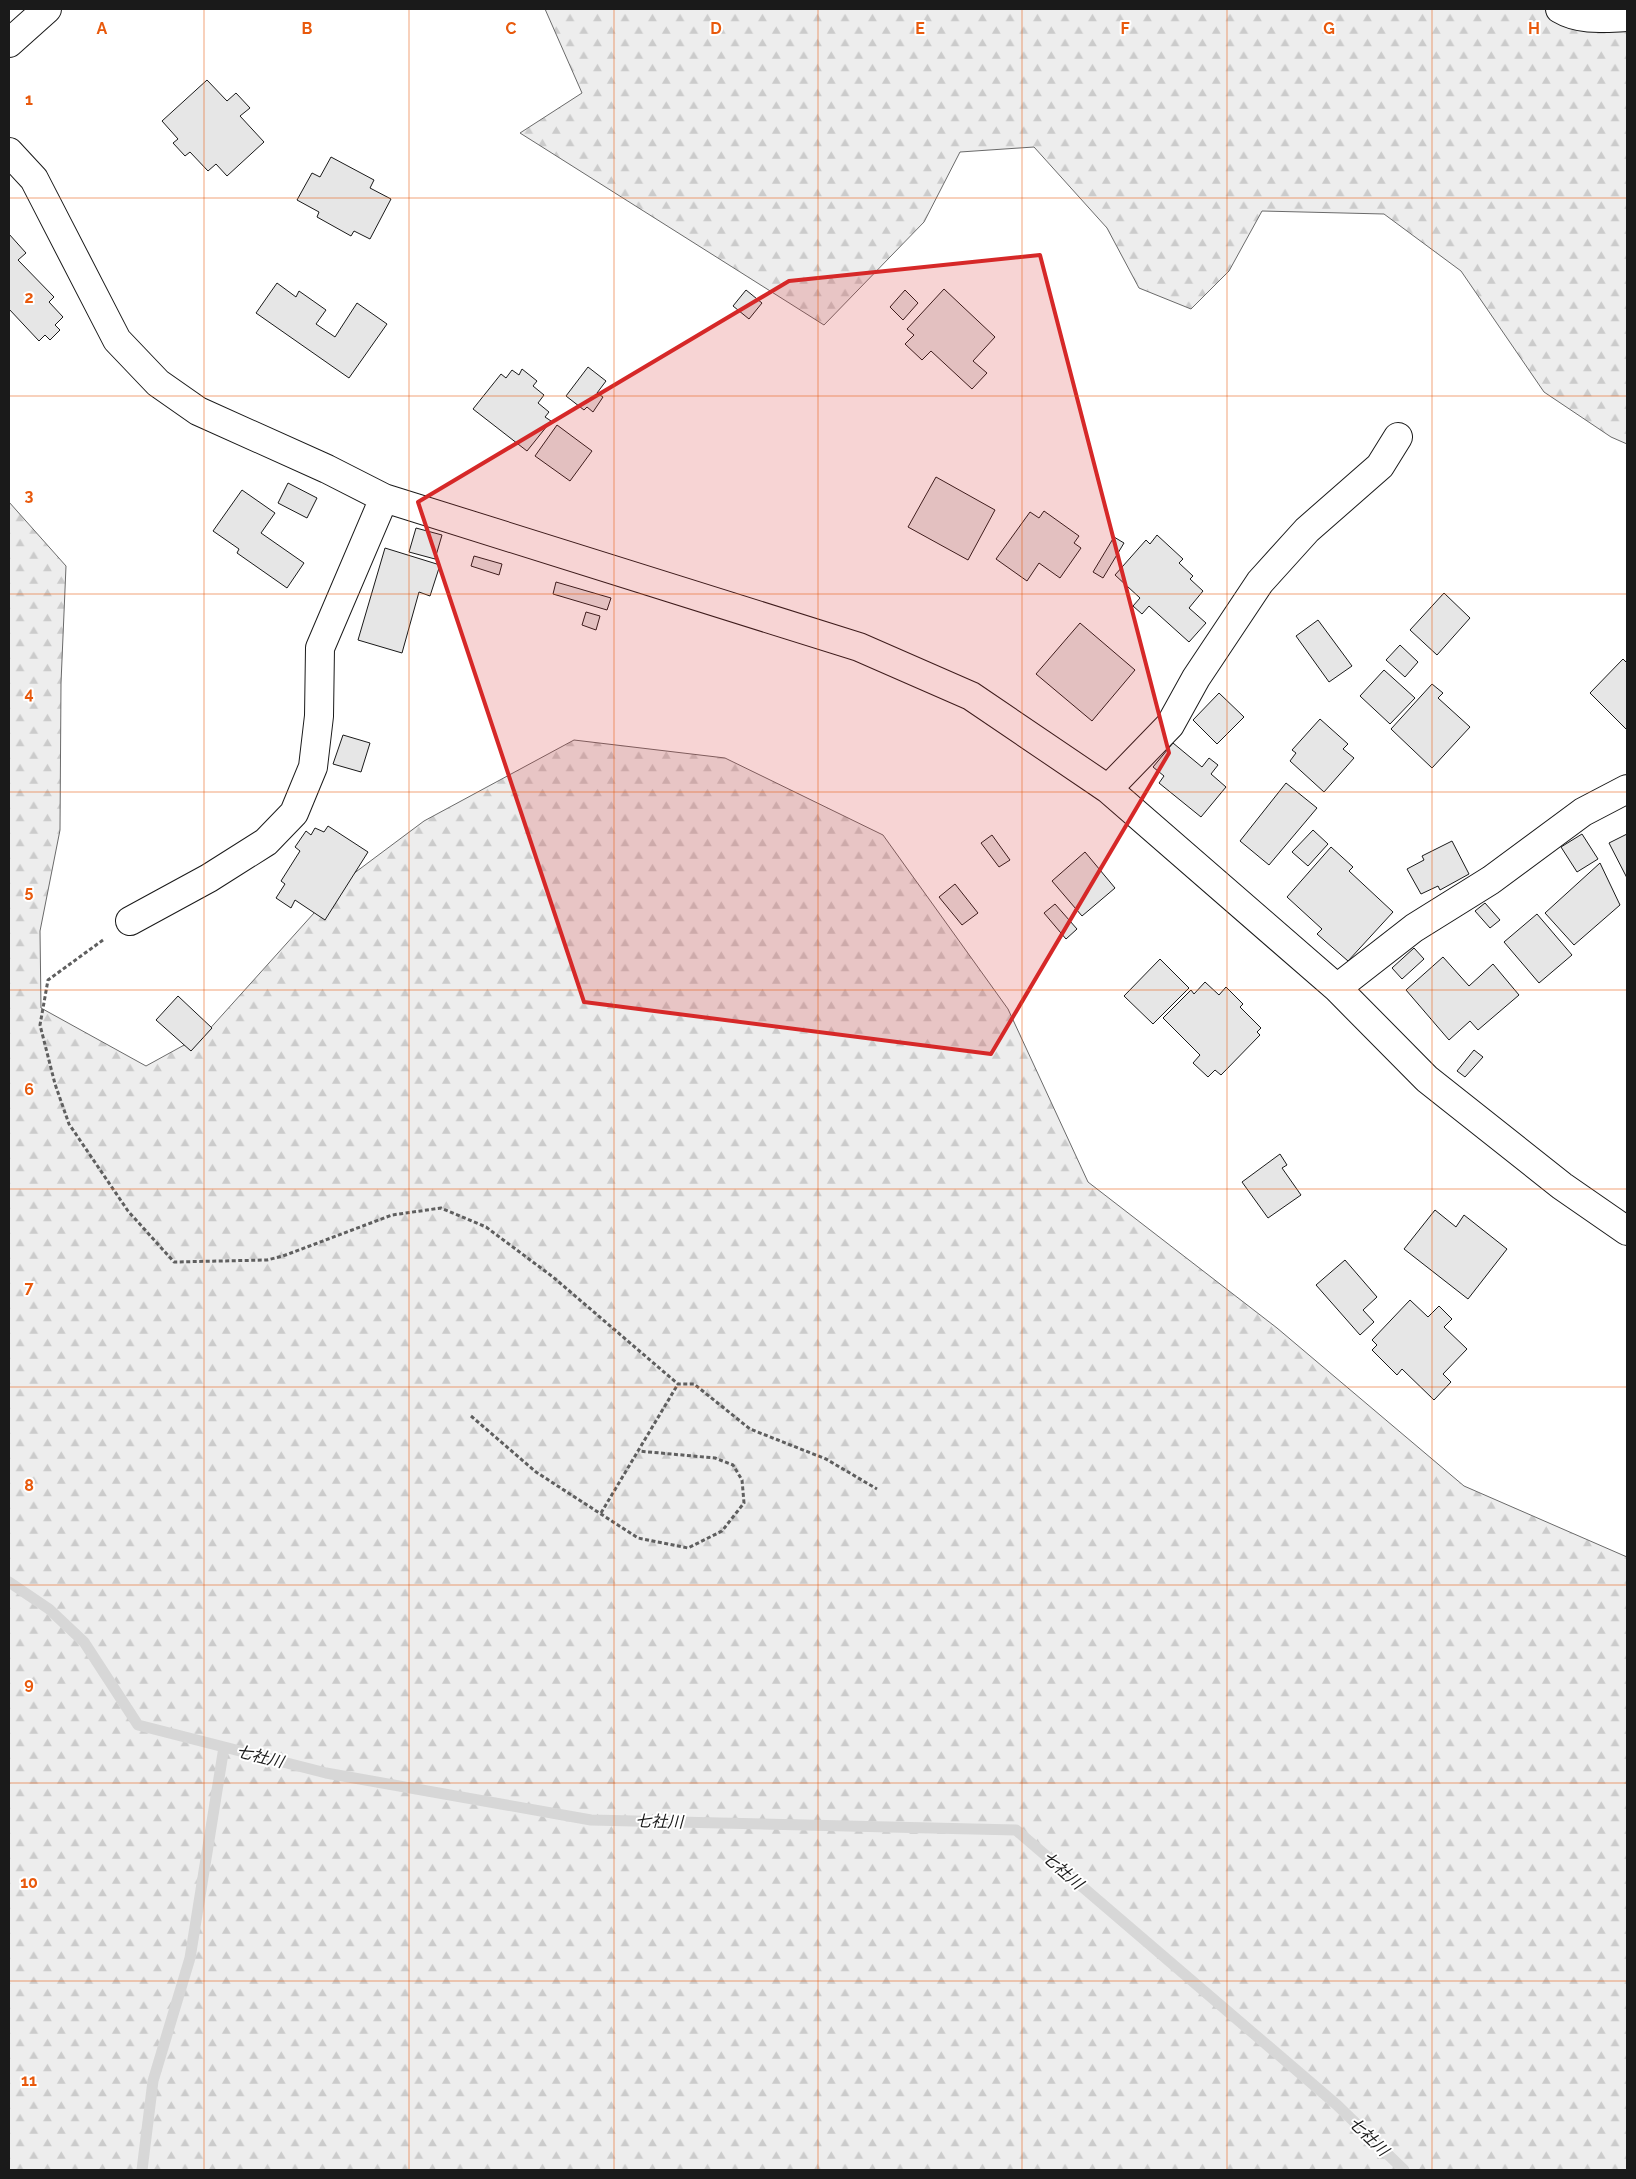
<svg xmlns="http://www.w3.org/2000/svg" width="1636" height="2179" font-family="Raleway,'Noto Sans JP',sans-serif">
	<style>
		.forest { fill: url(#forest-firs); stroke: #6a6a6a }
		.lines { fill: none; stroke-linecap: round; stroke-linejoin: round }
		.stream { stroke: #d7d7d7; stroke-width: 11 }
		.building { fill: #e6e6e6; stroke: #1a1a1a }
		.minor-casing { stroke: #1a1a1a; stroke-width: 30 }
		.path { stroke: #5f5f5f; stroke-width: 3; stroke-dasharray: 4 2.5; stroke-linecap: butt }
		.minor { stroke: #fff; stroke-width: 28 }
		.marked { fill: #d62828; fill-opacity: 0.2; stroke: #d62828; stroke-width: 4; stroke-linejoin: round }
		.grid { fill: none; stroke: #e8590c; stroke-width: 1; stroke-opacity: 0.55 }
		.labels { text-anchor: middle; stroke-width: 4; stroke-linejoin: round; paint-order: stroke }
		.water-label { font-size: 16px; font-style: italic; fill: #1a1a1a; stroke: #fff }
		.grid-label { font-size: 16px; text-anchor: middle; font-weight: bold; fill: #e8590c; stroke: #fff; stroke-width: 4; stroke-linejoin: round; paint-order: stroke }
	</style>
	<defs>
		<pattern id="forest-firs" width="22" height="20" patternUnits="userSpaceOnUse" patternTransform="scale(1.25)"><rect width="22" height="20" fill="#ededed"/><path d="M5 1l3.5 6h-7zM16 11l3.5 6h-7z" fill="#cbcbcb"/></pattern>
	</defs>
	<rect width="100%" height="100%" fill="#fff"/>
	<path class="forest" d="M545 9H1627V444L1611 437 1544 392 1461 271 1384 214 1262 211 1229 271 1191 309 1139 288 1107 228 1034 147 960 152 924 222 824 325 520 133 582 93Z
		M9 502 66 566 61 683 60 830 40 931 41 1008 146 1066 206 1033 341 883 424 821 574 740 725 758 883 835 1008 1009 1088 1182 1277 1328 1464 1486 1627 1557V2170H9Z"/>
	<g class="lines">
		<path class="stream" d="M9 1582 49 1609 84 1642 138 1725 326 1773 591 1820 1016 1830 1337 2105 1404 2170
			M142 2170 153 2081 190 1958 224 1747"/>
	</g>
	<path class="building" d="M207 80 227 101 236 93 250 108 240 116 264 142 227 176 216 164 208 171 190 152 185 156 173 143 178 139 162 121Z
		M331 157 374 180 370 188 391 199 370 239 354 231 351 236 317 217 319 212 297 200 312 173 320 177Z
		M9 234 26 253 18 260 54 297 49 302 63 317 55 325 60 330 50 340 45 335 39 341 9 309Z
		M277 283 296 297 299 291 326 310 316 324 335 337 357 303 387 324 349 378 256 313Z
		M944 289 995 337 973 361 987 373 972 389 931 351 922 360 905 344 914 335 907 329Z
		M746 290 762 303 749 319 733 306Z
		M905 290 918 303 903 320 890 307Z
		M588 367 606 381 597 393 603 397 593 412 587 407 584 410 566 396Z
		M522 369 537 381 533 386 544 395 538 403 549 412 545 417 551 421 527 451 473 409 501 374 506 378 512 370 519 375Z
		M557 425 592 451 570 481 535 456Z
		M936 477 995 510 968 560 908 527Z
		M288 483 317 498 307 518 278 503Z
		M242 490 275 513 261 533 304 563 287 588 237 553 239 549 213 531Z
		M1044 511 1079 536 1074 543 1081 548 1060 578 1039 563 1027 581 996 559 1030 512 1039 518Z
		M416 528 442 535 435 559 409 552Z
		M1157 535 1183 559 1179 563 1193 576 1190 579 1203 591 1189 608 1206 623 1189 642 1149 606 1142 614 1133 606 1140 598 1115 575 1146 540 1150 544Z
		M1114 537 1124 543 1103 578 1093 572Z
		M385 548 440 565 430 596 419 592 402 653 358 640Z
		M474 556 502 564 499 575 471 566Z
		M556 582 611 598 607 610 553 594Z
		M1444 593 1470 618 1437 655 1410 630Z
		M586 612 600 616 596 630 582 625Z
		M1318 620 1352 666 1329 682 1296 636Z
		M1080 623 1135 670 1092 721 1036 674Z
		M1400 645 1418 662 1405 677 1386 660Z
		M1623 659 1627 663V730L1590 693Z
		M1384 670 1415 698 1390 724 1360 696Z
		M1432 684 1443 693 1438 698 1470 727 1432 768 1391 729Z
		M1219 693 1244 717 1217 744 1193 720Z
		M1320 719 1348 744 1343 749 1354 758 1324 792 1290 761 1296 753 1292 750Z
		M343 735 370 743 361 772 333 764Z
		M1173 743 1202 767 1209 758 1218 765 1211 774 1226 787 1201 817 1159 783 1164 776 1153 767Z
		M1286 783 1317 808 1269 865 1240 841Z
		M328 826 368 852 325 920 295 900 291 908 276 898 285 884 281 881 300 851 295 847 306 831 311 835 315 828 324 832Z
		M1313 830 1328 844 1308 866 1292 852Z
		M1582 834 1598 859 1577 872 1561 847Z
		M1627 834V878L1609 843Z
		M992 835 1010 860 999 867 981 843Z
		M1452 841 1469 874 1440 890 1438 886 1421 894 1407 869 1424 860 1422 856Z
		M1331 847 1353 867 1349 871 1393 912 1348 961 1317 934 1322 929 1287 897Z
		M1085 852 1115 888 1082 916 1052 881Z
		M1600 863 1620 905 1574 945 1545 913Z
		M955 884 978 913 962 925 939 897Z
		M1485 903 1500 920 1490 928 1475 911Z
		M1055 904 1077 929 1066 939 1044 913Z
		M1537 914 1572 955 1539 983 1504 942Z
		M1414 948 1424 959 1402 979 1392 968Z
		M1443 957 1469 986 1493 964 1519 995 1478 1030 1470 1021 1449 1040 1406 990Z
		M1160 959 1189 988 1153 1024 1124 996Z
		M1205 982 1219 995 1226 987 1243 1004 1240 1007 1261 1028 1257 1032 1260 1035 1221 1075 1215 1070 1208 1077 1193 1063 1200 1055 1163 1018 1191 990 1194 994Z
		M178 996 212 1028 191 1051 156 1020Z
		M1474 1050 1483 1057 1465 1077 1457 1071Z
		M1280 1154 1287 1165 1282 1168 1301 1195 1268 1218 1242 1182Z
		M1435 1210 1456 1227 1464 1215 1507 1249 1468 1299 1404 1249Z
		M1345 1260 1377 1297 1363 1310 1374 1322 1360 1335 1316 1285Z
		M1410 1300 1428 1317 1439 1306 1452 1319 1444 1327 1467 1349 1443 1374 1451 1382 1434 1400 1402 1369 1397 1375 1372 1350 1377 1345 1372 1340Z"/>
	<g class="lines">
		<defs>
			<path id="minor" d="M1560 9C1580 21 1604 18 1627 17
				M9 43 47 9
				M9 152 34 179 117 340 158 383 198 411 327 469 384 498 859 647 971 696 1108 789 1337 988 1427 1079 1562 1186 1627 1231
				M1108 789 1170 725 1196 678 1260 582 1307 530 1380 466 1398 437
				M130 921 209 878 266 842 294 813 313 767 319 716 320 648 384 498
				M1337 988 1414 928 1491 880 1583 812 1627 789"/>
		</defs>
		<use href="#minor" class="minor-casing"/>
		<path class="path" d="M103 940 48 980 40 1025 55 1084 69 1124 128 1211 174 1262 267 1260 283 1256 392 1215 441 1208 486 1227 553 1277 678 1384H694L750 1429 826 1459 877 1489
			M471 1416 536 1472 638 1538 688 1548 722 1531 744 1503 742 1480 733 1465 715 1458 638 1451
			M601 1513 678 1384"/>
		<use href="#minor" class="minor"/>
	</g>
	<path class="marked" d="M1040 255 1169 753 991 1054 584 1002 418 502 789 281Z"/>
	<path class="grid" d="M204 9V2170M409 9V2170M614 9V2170M818 9V2170M1022 9V2170M1227 9V2170M1432 9V2170M9 198H1627M9 396H1627M9 594H1627M9 792H1627M9 990H1627M9 1189H1627M9 1387H1627M9 1585H1627M9 1783H1627M9 1981H1627"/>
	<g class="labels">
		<g class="water-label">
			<text transform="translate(260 1756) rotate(14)" y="6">七社川</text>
			<text transform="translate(659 1821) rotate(1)" y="6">七社川</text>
			<text transform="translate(1063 1870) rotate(41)" y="6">七社川</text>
			<text transform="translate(1369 2136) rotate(44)" y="6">七社川</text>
		</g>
	</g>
	<g class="grid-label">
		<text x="102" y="34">A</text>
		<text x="307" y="34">B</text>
		<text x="511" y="34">C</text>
		<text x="716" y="34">D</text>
		<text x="920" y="34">E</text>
		<text x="1125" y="34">F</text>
		<text x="1329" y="34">G</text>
		<text x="1534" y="34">H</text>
		<text x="29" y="105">1</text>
		<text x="29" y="303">2</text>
		<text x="29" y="501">3</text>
		<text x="29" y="699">4</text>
		<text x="29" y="897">5</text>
		<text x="29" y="1095">6</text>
		<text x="29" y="1293">7</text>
		<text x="29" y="1491">8</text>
		<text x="29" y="1689">9</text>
		<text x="29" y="1888">10</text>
		<text x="29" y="2086">11</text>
	</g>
	<rect width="1636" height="2179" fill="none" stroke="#1a1a1a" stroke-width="20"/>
</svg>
